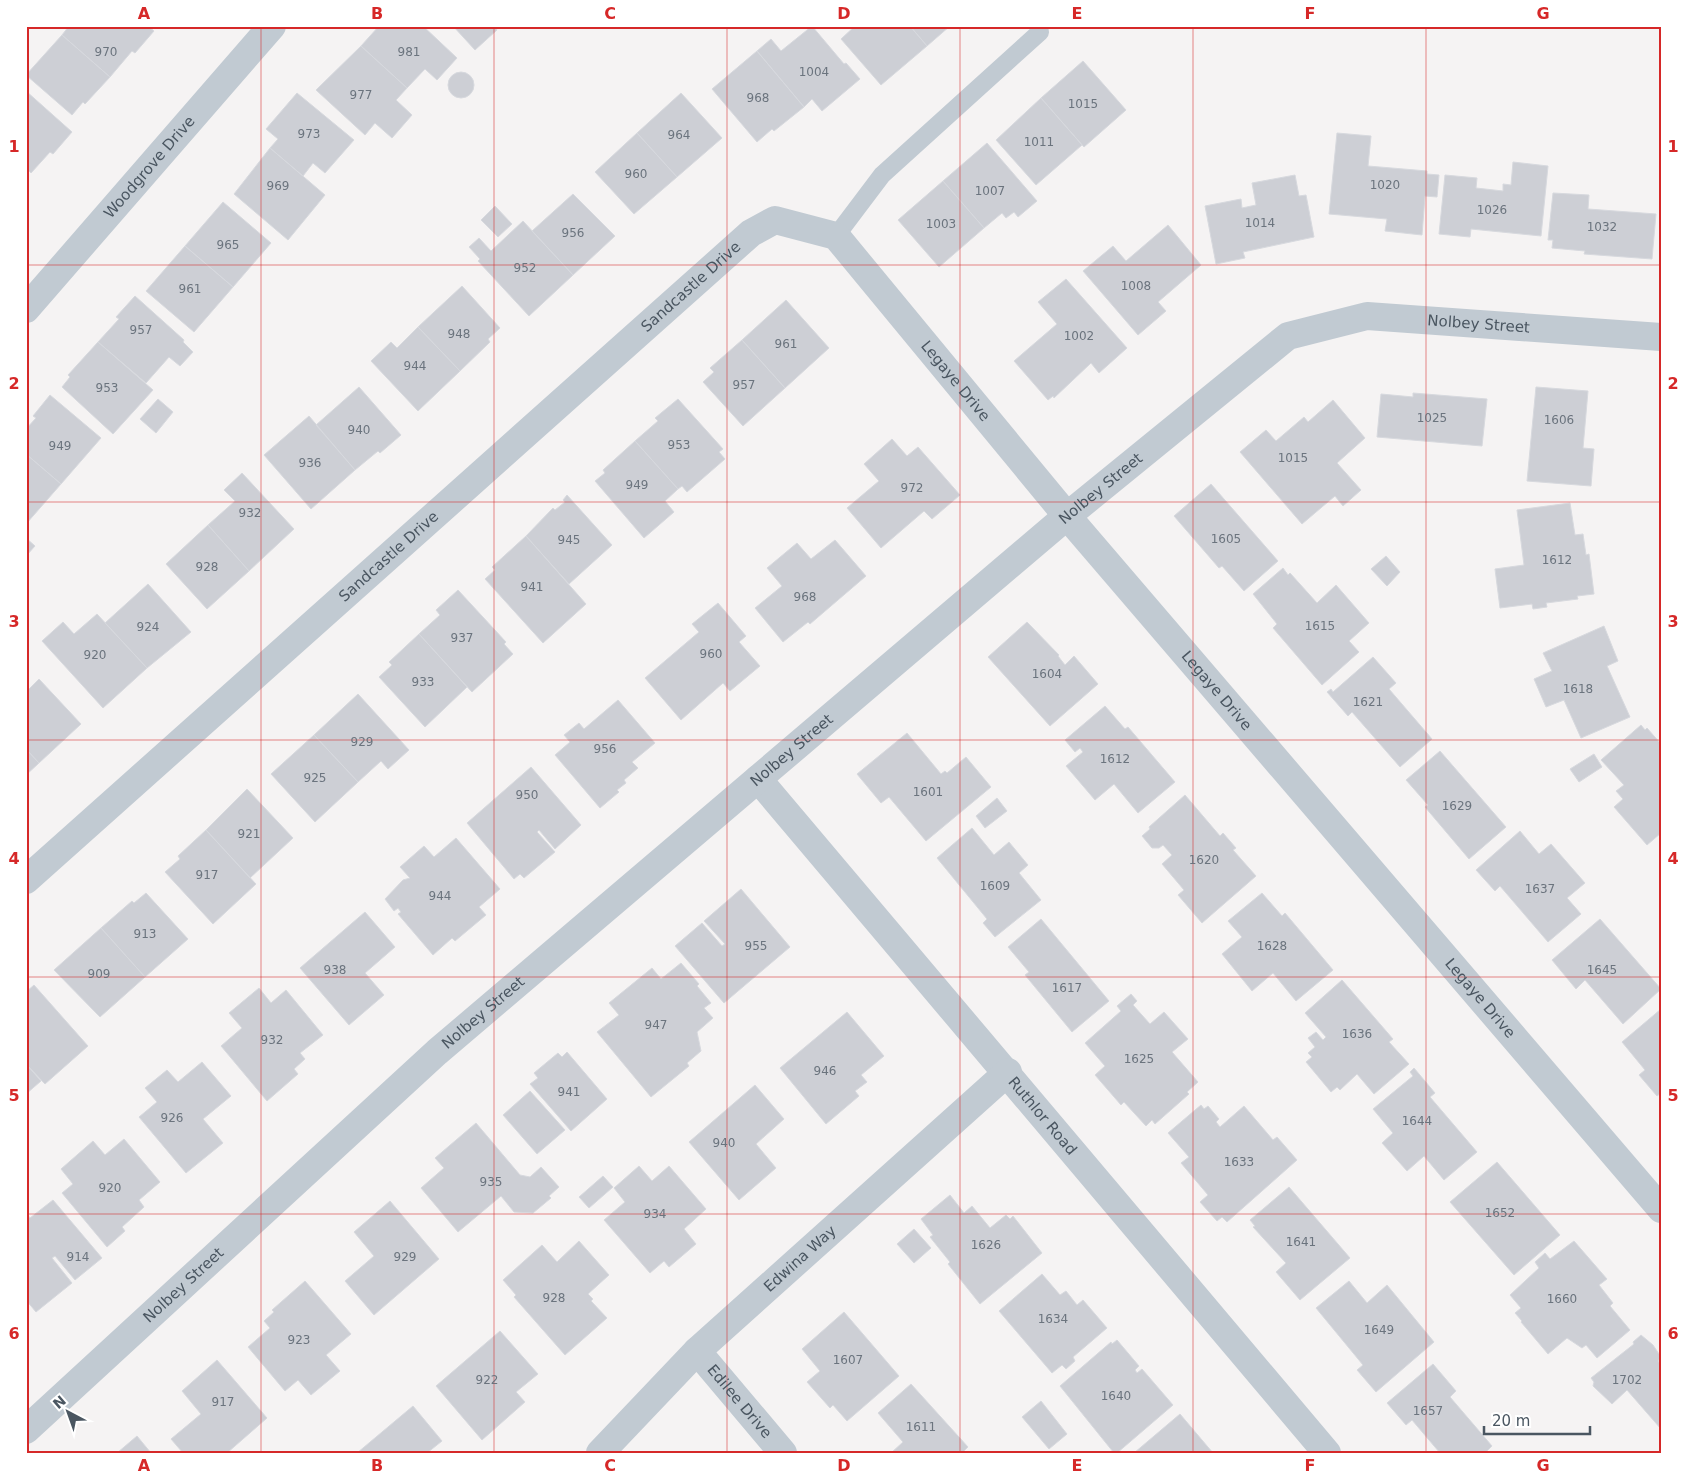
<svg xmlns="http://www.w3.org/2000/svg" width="1687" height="1479" font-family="'DejaVu Sans',sans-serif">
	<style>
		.building { fill: #cdcfd5; stroke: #d7d9de }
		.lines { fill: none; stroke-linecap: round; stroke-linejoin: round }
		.service { stroke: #c1cad2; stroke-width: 18 }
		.minor { stroke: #c1cad2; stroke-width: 28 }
		.tertiary { stroke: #c1cad2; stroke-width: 28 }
		.grid { fill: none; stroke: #d62828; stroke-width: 1; stroke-opacity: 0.55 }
		.labels { text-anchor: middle; stroke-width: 4; stroke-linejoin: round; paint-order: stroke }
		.number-label { font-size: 12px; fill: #6b747e }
		.street-label { font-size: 15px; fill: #4a5661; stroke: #fff }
		.neatline { fill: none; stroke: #d62828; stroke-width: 2 }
		.grid-label { font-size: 16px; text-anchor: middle; font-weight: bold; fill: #d62828 }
	</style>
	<rect width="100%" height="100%" fill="#f5f3f3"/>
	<path class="building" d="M69 26H148L154 31 135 53 132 51 110 77 62 35Z
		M379 26H423L457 58 437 80 425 69 407 88 361 46Z
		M453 26H494L497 30 475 50Z
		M812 26 844 64 846 63 860 79 822 111 812 99 804 107 757 51 771 39 781 51Z
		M855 26H910L927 46 881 85 841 39Z
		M910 26H950L927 46Z
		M62 35 110 77 85 104 83 102 72 115 26 75Z
		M361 46 407 88 396 100 412 115 392 138 375 123 365 135 316 90Z
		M757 51 804 107 774 131 772 129 757 142 712 89Z
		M1083 61 1126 110 1084 147 1041 98Z
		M448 85a13 13 0 1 1 26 0a13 13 0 1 1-26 0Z
		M26 91 72 132 53 154 50 152 31 173 26 168Z
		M297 93 354 140 325 173 313 163 303 176 270 148 278 139 266 129Z
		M681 93 722 138 677 177 637 133Z
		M1041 98 1082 145 1036 185 996 140Z
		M637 133 677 177 634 214 595 172Z
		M1337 133 1371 136 1368 166 1427 171V174L1439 175 1437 197 1425 196 1422 235 1385 231 1387 219 1329 214Z
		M987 143 1037 201 1018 217 1014 212 1006 218 1002 213 984 228 943 181Z
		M270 148 325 195 288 240 234 194Z
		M1513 162 1548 166 1541 236 1471 229 1470 237 1439 234 1445 175 1477 178 1476 188 1503 191V184L1511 185Z
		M1295 175 1299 196 1306 195 1314 237 1243 252 1245 258 1216 264 1205 206 1241 199 1242 208 1256 205 1252 183Z
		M943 181 984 228 939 267 898 220Z
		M1553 193 1589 195 1588 209 1656 214 1652 259 1584 254 1585 251 1552 248 1553 240H1548Z
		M573 194 615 236 573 275 532 231Z
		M223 202 271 243 233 287 185 246Z
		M495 206 512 224 498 237 481 220Z
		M523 221 573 275 529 316 478 261 480 259 469 247 479 238 491 251Z
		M1168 225 1201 265 1158 302 1166 311 1138 335 1083 271 1113 246 1126 261Z
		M185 246 233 287 194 332 146 291Z
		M1066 279 1127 348 1099 373 1091 363 1054 398 1053 396 1048 400 1014 361 1057 324 1038 302Z
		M462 286 500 328 488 339 490 342 460 371 418 327Z
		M135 296 184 340 183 342 193 352 180 366 169 357 146 383 98 342 119 319 116 317Z
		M786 300 829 348 785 388 742 340Z
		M418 327 460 371 418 411 371 361 391 342 397 348Z
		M742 340 785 388 743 426 703 382 714 372 710 368Z
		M98 342 153 390 113 434 62 387 70 377 68 375Z
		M359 387 401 435 380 453 378 451 355 470 316 425Z
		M1536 387 1588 391 1583 448 1594 449 1591 486 1527 481Z
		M1413 393 1487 399 1482 446 1377 437 1381 394 1413 397Z
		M50 395 101 438 61 484 26 454V429L36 418 33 416Z
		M158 399 173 412 156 433 140 419Z
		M678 399 723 449 719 452 725 459 687 492 682 486 678 489 635 441 658 421 655 418Z
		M1333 400 1365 438 1337 463 1361 490 1343 506 1335 496 1302 524 1240 452 1266 430 1276 441 1304 417 1308 422Z
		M309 416 355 470 311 509 264 455Z
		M892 439 907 456 918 447 960 495 932 519 924 511 881 548 847 508 879 481 864 464Z
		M635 441 678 489 665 501 674 512 644 538 595 481 605 473 603 470Z
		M26 454 61 484 26 524Z
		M242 473 294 529 249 571 208 525 235 501 224 490Z
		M1211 484 1278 561 1244 591 1222 566 1219 568 1174 516Z
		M567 495 612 545 569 584 526 536 553 508 555 510 565 502 563 500Z
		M1570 503 1575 535 1583 534 1586 555 1589 554 1594 594 1577 596 1578 599 1546 603 1547 607 1533 609 1532 604 1500 608 1495 569 1524 565 1517 510Z
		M208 525 249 571 207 609 166 564Z
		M526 536 586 604 543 643 485 579 495 570 492 567Z
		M26 538 35 546 26 556Z
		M835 540 866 576 810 624 808 622 783 642 755 608 782 586 767 568 797 543 811 559Z
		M1386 556 1400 572 1387 586 1371 569Z
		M1283 568 1288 575 1290 573 1317 603 1336 585 1369 623 1349 641 1359 652 1322 685 1273 628 1277 624 1253 594Z
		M148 584 191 632 147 668 105 623Z
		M458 590 506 642 504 644 513 654 472 692 419 634 440 615 436 610Z
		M718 603 746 636 739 642 760 666 730 691 723 683 681 720 645 678 699 632 692 624Z
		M97 614 147 668 103 708 42 641 63 622 74 634Z
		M1027 622 1059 655 1058 656 1065 665 1074 656 1098 684 1050 726 988 657Z
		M1604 626 1618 661 1607 666 1630 717 1581 738 1564 700 1546 707 1534 679 1552 671 1543 653Z
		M419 634 467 687 425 727 379 677 392 665 389 662Z
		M1373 657 1396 683 1389 689 1432 739 1400 767 1352 712 1348 716 1327 692 1331 689 1333 692Z
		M39 679 81 724 39 763 26 749V692Z
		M358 694 409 750 388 769 381 761 358 782 314 735Z
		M618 700 655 743 632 762 638 768 624 780 626 783 617 790 619 792 600 808 555 755 570 742 564 735 579 723 584 729Z
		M1105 706 1125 729 1128 727 1175 782 1138 813 1114 784 1095 800 1066 766 1083 752 1080 748 1075 752 1065 740Z
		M1641 725 1645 730 1647 728 1661 744V833L1647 845 1614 807 1623 799 1616 791 1624 785 1601 760Z
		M907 733 941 774 945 771 947 773 966 757 991 787 926 841 889 797 881 803 857 774Z
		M314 735 358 782 315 822 271 774Z
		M26 749 39 763 26 775Z
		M1440 751 1506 827 1469 859 1425 807 1428 805 1406 780Z
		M1594 754 1602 767 1579 782 1570 769Z
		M531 767 581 825 555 849 539 830 537 832 555 852 524 878 520 874 514 879 467 823Z
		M247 789 293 838 250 878 206 830Z
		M1185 795 1220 836 1223 833 1236 848 1233 850 1256 876 1202 923 1178 895 1184 890 1162 864 1172 855 1163 845 1159 848H1152L1142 836 1150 829 1149 827Z
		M997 798 1007 811 985 828 976 816Z
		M972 828 994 855 1009 842 1028 865 1019 873 1041 900 995 937 983 923 987 919 937 858Z
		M206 830 256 884 213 924 165 872 180 859 178 856Z
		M1520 831 1539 854 1551 844 1585 883 1567 898 1581 914 1548 942 1500 886 1495 891 1476 870Z
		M456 838 500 889 479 907 486 915 455 941 452 938 433 955 398 914 401 912 398 908 394 911 385 899 403 880 410 878 400 867 424 846 434 857Z
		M741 889 790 947 724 1003 675 946 702 923 722 946 725 944 704 921Z
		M146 893 188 939 145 977 101 928 132 901 134 903Z
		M1262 893 1282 916 1285 913 1333 970 1296 1001 1273 973 1252 991 1222 954 1242 937 1228 921Z
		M365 912 395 947 365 973 384 995 349 1025 300 968Z
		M1041 919 1109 1001 1072 1032 1025 975 1029 972 1008 947Z
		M1600 919 1661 989 1623 1024 1585 980 1576 989 1552 960Z
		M101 928 145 977 100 1017 54 970Z
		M681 963 699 984 697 986 711 1003 704 1008 713 1018 697 1032 701 1051 687 1063 689 1066 651 1097 597 1032 619 1015 609 1003 652 968 661 979Z
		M1342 980 1393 1039 1389 1042 1409 1064 1374 1094 1357 1074 1340 1090 1337 1087 1331 1092 1306 1062 1312 1057 1308 1053 1315 1047 1308 1038 1316 1032 1323 1040 1326 1037 1305 1013Z
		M34 985 88 1046 45 1084 26 1064V992Z
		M259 988 271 1003 286 990 323 1035 300 1053 305 1059 294 1069 298 1074 267 1101 221 1046 242 1028 229 1013Z
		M1131 994 1137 1001 1133 1005 1150 1024 1164 1012 1188 1039 1172 1052 1198 1082 1187 1092 1189 1094 1155 1124 1152 1120 1146 1126 1124 1102 1121 1105 1095 1075 1105 1066 1085 1043 1121 1011 1117 1006Z
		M1661 1009V1093L1657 1096 1639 1075 1645 1070 1622 1042Z
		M847 1012 884 1056 861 1075 867 1082 855 1091 859 1096 826 1124 780 1068Z
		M567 1052 607 1099 571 1131 530 1084 538 1078 534 1073 558 1053 562 1057Z
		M202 1062 231 1096 203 1119 223 1143 186 1173 139 1117 157 1102 145 1088 167 1070 178 1082Z
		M26 1064 41 1081 26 1094Z
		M1414 1068 1435 1093 1430 1097 1477 1152 1444 1180 1424 1156 1407 1171 1382 1143 1393 1133 1373 1109 1413 1076 1410 1072Z
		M755 1085 784 1119 756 1144 776 1168 739 1200 689 1142Z
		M530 1091 565 1130 537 1154 503 1115Z
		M1201 1105 1204 1109 1208 1106 1219 1119 1216 1122 1220 1127 1244 1106 1273 1140 1277 1137 1297 1160 1227 1222 1222 1217 1217 1221 1200 1202 1208 1195 1181 1163 1189 1157 1168 1133Z
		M476 1123 520 1175 530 1177 541 1167 559 1187 549 1196 551 1198 533 1213 514 1212 501 1196 458 1232 421 1188 444 1168 435 1158Z
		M124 1139 160 1182 139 1200 144 1207 122 1227 125 1231 107 1247 62 1193 73 1184 61 1169 93 1141 105 1155Z
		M1497 1162 1560 1235 1514 1275 1450 1202Z
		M639 1166 652 1181 669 1166 706 1209 684 1229 696 1244 669 1267 664 1261 650 1273 604 1220 625 1202 614 1188Z
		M603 1176 613 1187 589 1208 579 1197Z
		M1289 1187 1350 1258 1300 1300 1276 1272 1286 1263 1253 1227 1255 1226 1250 1220Z
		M950 1195 964 1213 972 1206 990 1228 1006 1215 1010 1219 1013 1216 1042 1253 980 1304 948 1264 950 1262 930 1237 933 1235 921 1219Z
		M53 1200 102 1258 75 1280 55 1256 52 1258 72 1283 36 1312 26 1300V1213L30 1218Z
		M390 1201 439 1259 374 1315 345 1281 374 1256 354 1232Z
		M914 1229 931 1248 914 1263 897 1244Z
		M579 1241 609 1275 588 1294 593 1299 591 1301 607 1318 565 1355 514 1297 516 1295 503 1280 542 1245 557 1262Z
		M1574 1241 1607 1279 1599 1285 1613 1303 1610 1306 1630 1330 1597 1358 1586 1345 1582 1348 1567 1338 1548 1354 1521 1322 1522 1321 1515 1313 1521 1308 1510 1295 1539 1268 1535 1262 1545 1253 1550 1259Z
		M1042 1274 1060 1295 1066 1291 1077 1305 1083 1300 1107 1328 1073 1357 1075 1361 1066 1369 1062 1365 1052 1373 999 1311Z
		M305 1281 351 1334 326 1355 340 1371 311 1395 298 1380 285 1391 248 1347 270 1328 264 1321 274 1312 272 1310Z
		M1349 1281 1367 1303 1387 1285 1434 1342 1376 1392 1357 1370 1363 1365 1316 1308Z
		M844 1312 899 1376 847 1421 833 1405 830 1408 807 1382 820 1371 802 1349Z
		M500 1331 538 1374 516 1392 525 1402 482 1440 436 1386Z
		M1641 1335 1653 1345 1661 1357 1658 1361 1661 1365V1429L1627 1390 1612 1404 1593 1386 1594 1382 1591 1378 1634 1344 1633 1342Z
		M1117 1340 1139 1366 1135 1370 1137 1373 1142 1369 1173 1405 1117 1453H1114L1060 1386 1111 1342 1112 1344Z
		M217 1360 267 1418 227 1453H183L171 1439 201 1414 182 1391Z
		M1433 1364 1456 1391 1450 1397 1492 1446 1485 1453H1440L1412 1420 1406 1425 1387 1403Z
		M911 1384 968 1447 962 1453H891L903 1442 878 1413Z
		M1041 1401 1067 1434 1049 1449 1022 1417Z
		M413 1406 442 1441 427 1453H357Z
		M1180 1414 1213 1453H1134Z
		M137 1436 151 1453H117Z"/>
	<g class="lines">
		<path class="service" d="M836 236 882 175 1040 32"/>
		<g class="minor">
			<path id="s1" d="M758 779 1327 1453"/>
			<path id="s2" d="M26 880 751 233 775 220 836 236 1067 516 1661 1209"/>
			<path id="s3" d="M697 1351 783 1453"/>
			<path id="s4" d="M26 1430 437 1052 1067 516 1288 336 1367 316 1661 337"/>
			<path id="s5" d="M600 1453 697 1351 1008 1072"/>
		</g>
		<path class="tertiary" id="s6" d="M26 309 272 26"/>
	</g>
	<path class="grid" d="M261 26V1453M494 26V1453M727 26V1453M960 26V1453M1193 26V1453M1426 26V1453M26 265H1661M26 502H1661M26 740H1661M26 977H1661M26 1214H1661"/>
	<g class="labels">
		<g class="number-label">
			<text x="106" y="56">970</text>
			<text x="409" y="56">981</text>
			<text x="814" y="76">1004</text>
			<text x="361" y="99">977</text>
			<text x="758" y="102">968</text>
			<text x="1083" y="108">1015</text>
			<text x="309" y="138">973</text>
			<text x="679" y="139">964</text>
			<text x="1039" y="146">1011</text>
			<text x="636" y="178">960</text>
			<text x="1385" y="189">1020</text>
			<text x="278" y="190">969</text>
			<text x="990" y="195">1007</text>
			<text x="1492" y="214">1026</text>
			<text x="1260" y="227">1014</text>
			<text x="941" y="228">1003</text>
			<text x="1602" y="231">1032</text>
			<text x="573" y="237">956</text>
			<text x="228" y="249">965</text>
			<text x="525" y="272">952</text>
			<text x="1136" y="290">1008</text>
			<text x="190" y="293">961</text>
			<text x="141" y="334">957</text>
			<text x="459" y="338">948</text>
			<text x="1079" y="340">1002</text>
			<text x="786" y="348">961</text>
			<text x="415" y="370">944</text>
			<text x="744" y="389">957</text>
			<text x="107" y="392">953</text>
			<text x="1432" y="422">1025</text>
			<text x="1559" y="424">1606</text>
			<text x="359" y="434">940</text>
			<text x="679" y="449">953</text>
			<text x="60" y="450">949</text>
			<text x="1293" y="462">1015</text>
			<text x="310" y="467">936</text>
			<text x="637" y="489">949</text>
			<text x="912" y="492">972</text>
			<text x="250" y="517">932</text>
			<text x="1226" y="543">1605</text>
			<text x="569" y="544">945</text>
			<text x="1557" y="564">1612</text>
			<text x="207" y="571">928</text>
			<text x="532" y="591">941</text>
			<text x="805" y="601">968</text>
			<text x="1320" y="630">1615</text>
			<text x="148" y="631">924</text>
			<text x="462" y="642">937</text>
			<text x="711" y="658">960</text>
			<text x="95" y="659">920</text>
			<text x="1047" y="678">1604</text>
			<text x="423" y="686">933</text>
			<text x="1578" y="693">1618</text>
			<text x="1368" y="706">1621</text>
			<text x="362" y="746">929</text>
			<text x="605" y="753">956</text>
			<text x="1115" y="763">1612</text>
			<text x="315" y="782">925</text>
			<text x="928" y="796">1601</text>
			<text x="527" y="799">950</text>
			<text x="1457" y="810">1629</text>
			<text x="249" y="838">921</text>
			<text x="1204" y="864">1620</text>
			<text x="207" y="879">917</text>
			<text x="995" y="890">1609</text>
			<text x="1540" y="893">1637</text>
			<text x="440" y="900">944</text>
			<text x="145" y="938">913</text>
			<text x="756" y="950">955</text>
			<text x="1272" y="950">1628</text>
			<text x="335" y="974">938</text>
			<text x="1602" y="974">1645</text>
			<text x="99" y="978">909</text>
			<text x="1067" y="992">1617</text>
			<text x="656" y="1029">947</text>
			<text x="1357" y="1038">1636</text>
			<text x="272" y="1044">932</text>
			<text x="1139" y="1063">1625</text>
			<text x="825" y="1075">946</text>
			<text x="569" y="1096">941</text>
			<text x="172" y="1122">926</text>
			<text x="1417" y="1125">1644</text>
			<text x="724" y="1147">940</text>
			<text x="1239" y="1166">1633</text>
			<text x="491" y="1186">935</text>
			<text x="110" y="1192">920</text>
			<text x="1500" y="1217">1652</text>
			<text x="655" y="1218">934</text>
			<text x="1301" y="1246">1641</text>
			<text x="986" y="1249">1626</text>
			<text x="78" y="1261">914</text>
			<text x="405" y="1261">929</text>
			<text x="554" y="1302">928</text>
			<text x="1562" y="1303">1660</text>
			<text x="1053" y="1323">1634</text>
			<text x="1379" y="1334">1649</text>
			<text x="299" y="1344">923</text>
			<text x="848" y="1364">1607</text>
			<text x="487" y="1384">922</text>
			<text x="1627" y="1384">1702</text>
			<text x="1116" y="1400">1640</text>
			<text x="223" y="1406">917</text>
			<text x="1428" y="1415">1657</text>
			<text x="921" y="1431">1611</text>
		</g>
		<g class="street-label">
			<text dy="5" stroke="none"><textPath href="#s6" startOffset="188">Woodgrove Drive</textPath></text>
			<text dy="5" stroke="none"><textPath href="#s2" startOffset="891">Sandcastle Drive</textPath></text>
			<text dy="5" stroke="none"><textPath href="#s4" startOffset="1864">Nolbey Street</textPath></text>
			<text dy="5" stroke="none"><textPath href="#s2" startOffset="1250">Legaye Drive</textPath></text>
			<text dy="5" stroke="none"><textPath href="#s4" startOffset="1429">Nolbey Street</textPath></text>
			<text dy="5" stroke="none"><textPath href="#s2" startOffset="486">Sandcastle Drive</textPath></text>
			<text dy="5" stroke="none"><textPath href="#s2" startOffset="1655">Legaye Drive</textPath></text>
			<text dy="5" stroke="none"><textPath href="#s4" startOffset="1024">Nolbey Street</textPath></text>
			<text dy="5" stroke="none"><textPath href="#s2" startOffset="2060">Legaye Drive</textPath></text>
			<text dy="5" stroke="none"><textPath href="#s4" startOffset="619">Nolbey Street</textPath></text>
			<text dy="5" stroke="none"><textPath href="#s1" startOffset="441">Ruthlor Road</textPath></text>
			<text dy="5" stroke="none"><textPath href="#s5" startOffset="279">Edwina Way</textPath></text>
			<text dy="5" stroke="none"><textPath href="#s4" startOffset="214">Nolbey Street</textPath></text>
			<text dy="5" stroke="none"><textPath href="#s3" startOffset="66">Edilee Drive</textPath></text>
		</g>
	</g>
	<rect width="1687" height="1479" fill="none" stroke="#ffffff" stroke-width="55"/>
	<g transform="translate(68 1412) rotate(319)" stroke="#ffffff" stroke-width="4" paint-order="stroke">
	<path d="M0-4L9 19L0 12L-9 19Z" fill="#4a5661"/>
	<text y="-8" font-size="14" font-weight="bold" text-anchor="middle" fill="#4a5661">N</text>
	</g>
	<path d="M1484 1426v8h106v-8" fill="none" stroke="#4a5661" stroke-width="2.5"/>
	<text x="1492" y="1426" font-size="15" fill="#4a5661" stroke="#ffffff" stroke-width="4" paint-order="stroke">20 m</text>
	<rect x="28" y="28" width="1632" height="1424" class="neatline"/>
	<g class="grid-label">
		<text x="144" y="19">A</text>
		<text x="377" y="19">B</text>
		<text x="610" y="19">C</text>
		<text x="844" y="19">D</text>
		<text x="1077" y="19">E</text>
		<text x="1310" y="19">F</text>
		<text x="1543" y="19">G</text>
		<text x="14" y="152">1</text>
		<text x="1673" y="152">1</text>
		<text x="14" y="389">2</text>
		<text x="1673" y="389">2</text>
		<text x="14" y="627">3</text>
		<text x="1673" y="627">3</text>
		<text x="14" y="864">4</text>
		<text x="1673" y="864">4</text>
		<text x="14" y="1101">5</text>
		<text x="1673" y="1101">5</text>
		<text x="14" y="1339">6</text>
		<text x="1673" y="1339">6</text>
		<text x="144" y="1471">A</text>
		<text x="377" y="1471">B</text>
		<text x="610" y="1471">C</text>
		<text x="844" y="1471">D</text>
		<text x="1077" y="1471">E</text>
		<text x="1310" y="1471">F</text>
		<text x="1543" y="1471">G</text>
	</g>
</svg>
